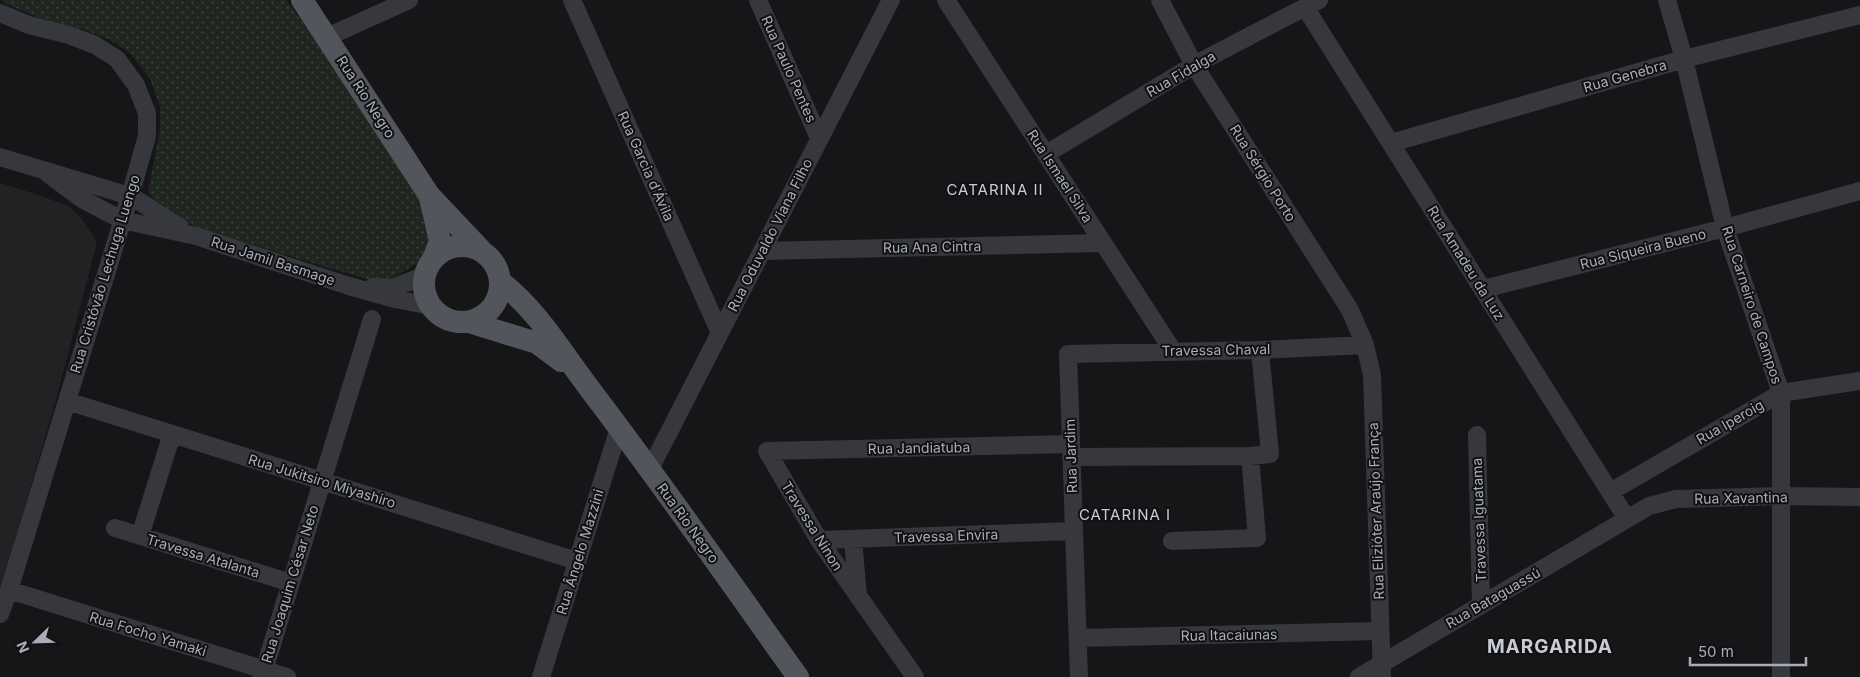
<svg xmlns="http://www.w3.org/2000/svg" width="1860" height="677" font-family="Inter,sans-serif">
	<style>
		.built { fill: #222225 }
		.grass { fill: url(#grass-dots) }
		.lines { fill: none; stroke-linecap: round; stroke-linejoin: round }
		.minor { stroke: #37383d; stroke-width: 18 }
		.major { stroke: #53555c; stroke-width: 22 }
		.labels { text-anchor: middle; stroke-width: 4; stroke-linejoin: round; paint-order: stroke }
		.street-label { font-size: 14px; fill: #a8adb8; stroke: #111113 }
		.neighbourhood-label { font-size: 15px; letter-spacing: 1px; fill: #c9ccd4; stroke: #111113 }
		.district-label { font-size: 19px; font-weight: bold; letter-spacing: 1px; fill: #c9ccd4; stroke: #111113 }
	</style>
	<defs>
		<pattern id="grass-dots" width="8" height="8" patternUnits="userSpaceOnUse" patternTransform="scale(1.25)"><rect width="8" height="8" fill="#1e261f"/><path d="M2 2h.1M6 6h.1" fill="none" stroke="#3c433d" stroke-width="1.8" stroke-linecap="round"/></pattern>
	</defs>
	<rect width="100%" height="100%" fill="#161618"/>
	<path class="built" d="M0 183 42 196 70 207 82 219 97 242 56 400 0 591Z"/>
	<path class="grass" d="M2 0H286L326 53 429 208 433 241 423 260 389 280H369L197 228 157 206 148 191 160 130V107L150 79 130 53 108 39 82 29 42 19 6 4Z"/>
	<g class="lines">
		<path class="minor" d="M572 0 720 333
			M758 0 819 138
			M946 0 1173 351
			M1160 0 1194 65 1350 310 1365 345 1372 375 1382 677
			M1667 0 1684 59 1725 228 1781 393V677
			M1305 7 1627 519
			M0 13 29 25 69 35 95 45 117 59 136 85 147 113V136L130 196 9 590 0 614
			M327 37 409 0
			M1391 143 1684 59 1860 15
			M1046 154 1194 65 1319 0
			M0 157 130 196C147 205 162 218 180 227
			M43 170 82 199 122 220 196 236 349 286 395 299 431 306
			M762 251 1103 243
			M373 287 393 288 421 277 426 272
			M1483 289 1725 228 1860 191
			M67 401 577 561
			M1477 435 1481 605
			M1071 457 1250 456 1270 454 1260 350
			M650 469 891 0
			M1610 492 1781 393 1860 381
			M115 528 291 583
			M140 536 172 434
			M819 540 1074 531
			M853 540 858 596
			M1172 541 1257 538 1250 456
			M9 590 287 677
			M1078 638 1380 631
			M262 677 372 319
			M541 677 619 428
			M915 677 819 540 767 451 1071 444
			M1079 677 1068 354 1260 350 1365 345
			M1359 677 1649 506 1676 499 1781 496 1860 497"/>
		<path class="major" d="M302 0 429 195 481 250
			M430 198 440 241 434 257
			M424 284a38 38 0 1 1 76 0a38 38 0 1 1-76 0Z
			M501 282C540 313 562 353 592 392 663 485 730 582 798 677
			M469 322 537 343 561 361"/>
	</g>
	<g class="labels">
		<g class="street-label">
			<text transform="translate(789 69) rotate(66)" y="5">Rua Paulo Pentes</text>
			<text transform="translate(1181 74) rotate(-30)" y="5">Rua Fidalga</text>
			<text transform="translate(1625 76) rotate(-16)" y="5">Rua Genebra</text>
			<text transform="translate(366 97) rotate(57)" y="5">Rua Rio Negro</text>
			<text transform="translate(646 166) rotate(66)" y="5">Rua Garcia d'Ávila</text>
			<text transform="translate(1263 173) rotate(58)" y="5">Rua Sérgio Porto</text>
			<text transform="translate(1060 176) rotate(57)" y="5">Rua Ismael Silva</text>
			<text transform="translate(770 235) rotate(-63)" y="5">Rua Oduvaldo Viana Filho</text>
			<text transform="translate(932 247) rotate(-1)" y="5">Rua Ana Cintra</text>
			<text transform="translate(1643 249) rotate(-14)" y="5">Rua Siqueira Bueno</text>
			<text transform="translate(273 261) rotate(18)" y="5">Rua Jamil Basmage</text>
			<text transform="translate(1466 263) rotate(58)" y="5">Rua Amadeu da Luz</text>
			<text transform="translate(105 274) rotate(-73)" y="5">Rua Cristóvão Lechuga Luengo</text>
			<text transform="translate(1752 305) rotate(72)" y="5">Rua Carneiro de Campos</text>
			<text transform="translate(1216 350) rotate(-1)" y="5">Travessa Chaval</text>
			<text transform="translate(1730 422) rotate(-30)" y="5">Rua Iperoig</text>
			<text transform="translate(919 448) rotate(-1)" y="5">Rua Jandiatuba</text>
			<text transform="translate(1071 456) rotate(-92)" y="5">Rua Jardim</text>
			<text transform="translate(322 481) rotate(17)" y="5">Rua Jukitsiro Miyashiro</text>
			<text transform="translate(1741 498) rotate(-1)" y="5">Rua Xavantina</text>
			<text transform="translate(1376 511) rotate(-92)" y="5">Rua Elizióter Araújo França</text>
			<text transform="translate(1479 520) rotate(-92)" y="5">Travessa Iguatama</text>
			<text transform="translate(688 523) rotate(54)" y="5">Rua Rio Negro</text>
			<text transform="translate(812 526) rotate(58)" y="5">Travessa Ninon</text>
			<text transform="translate(946 536) rotate(-2)" y="5">Travessa Envira</text>
			<text transform="translate(580 552) rotate(-73)" y="5">Rua Ângelo Mazzini</text>
			<text transform="translate(203 556) rotate(17)" y="5">Travessa Atalanta</text>
			<text transform="translate(290 584) rotate(-73)" y="5">Rua Joaquim César Neto</text>
			<text transform="translate(1493 598) rotate(-30)" y="5">Rua Bataguassú</text>
			<text transform="translate(148 634) rotate(17)" y="5">Rua Focho Yamaki</text>
			<text transform="translate(1229 635) rotate(-1)" y="5">Rua Itacaiunas</text>
		</g>
		<g class="neighbourhood-label">
			<text x="995" y="195">CATARINA II</text>
			<text x="1125" y="520">CATARINA I</text>
		</g>
		<g class="district-label">
			<text x="1550" y="653">MARGARIDA</text>
		</g>
	</g>
	<g transform="translate(35 642) rotate(247)" stroke="#111113" stroke-width="4" paint-order="stroke">
	<path d="M0-4L9 19L0 12L-9 19Z" fill="#a8adb8"/>
	<text y="-8" font-size="14" font-weight="bold" text-anchor="middle" fill="#a8adb8">N</text>
	</g>
	<path d="M1690 657v8h116v-8" fill="none" stroke="#a8adb8" stroke-width="2.5"/>
	<text x="1698" y="657" font-size="15" fill="#a8adb8" stroke="#111113" stroke-width="4" paint-order="stroke">50 m</text>
</svg>
